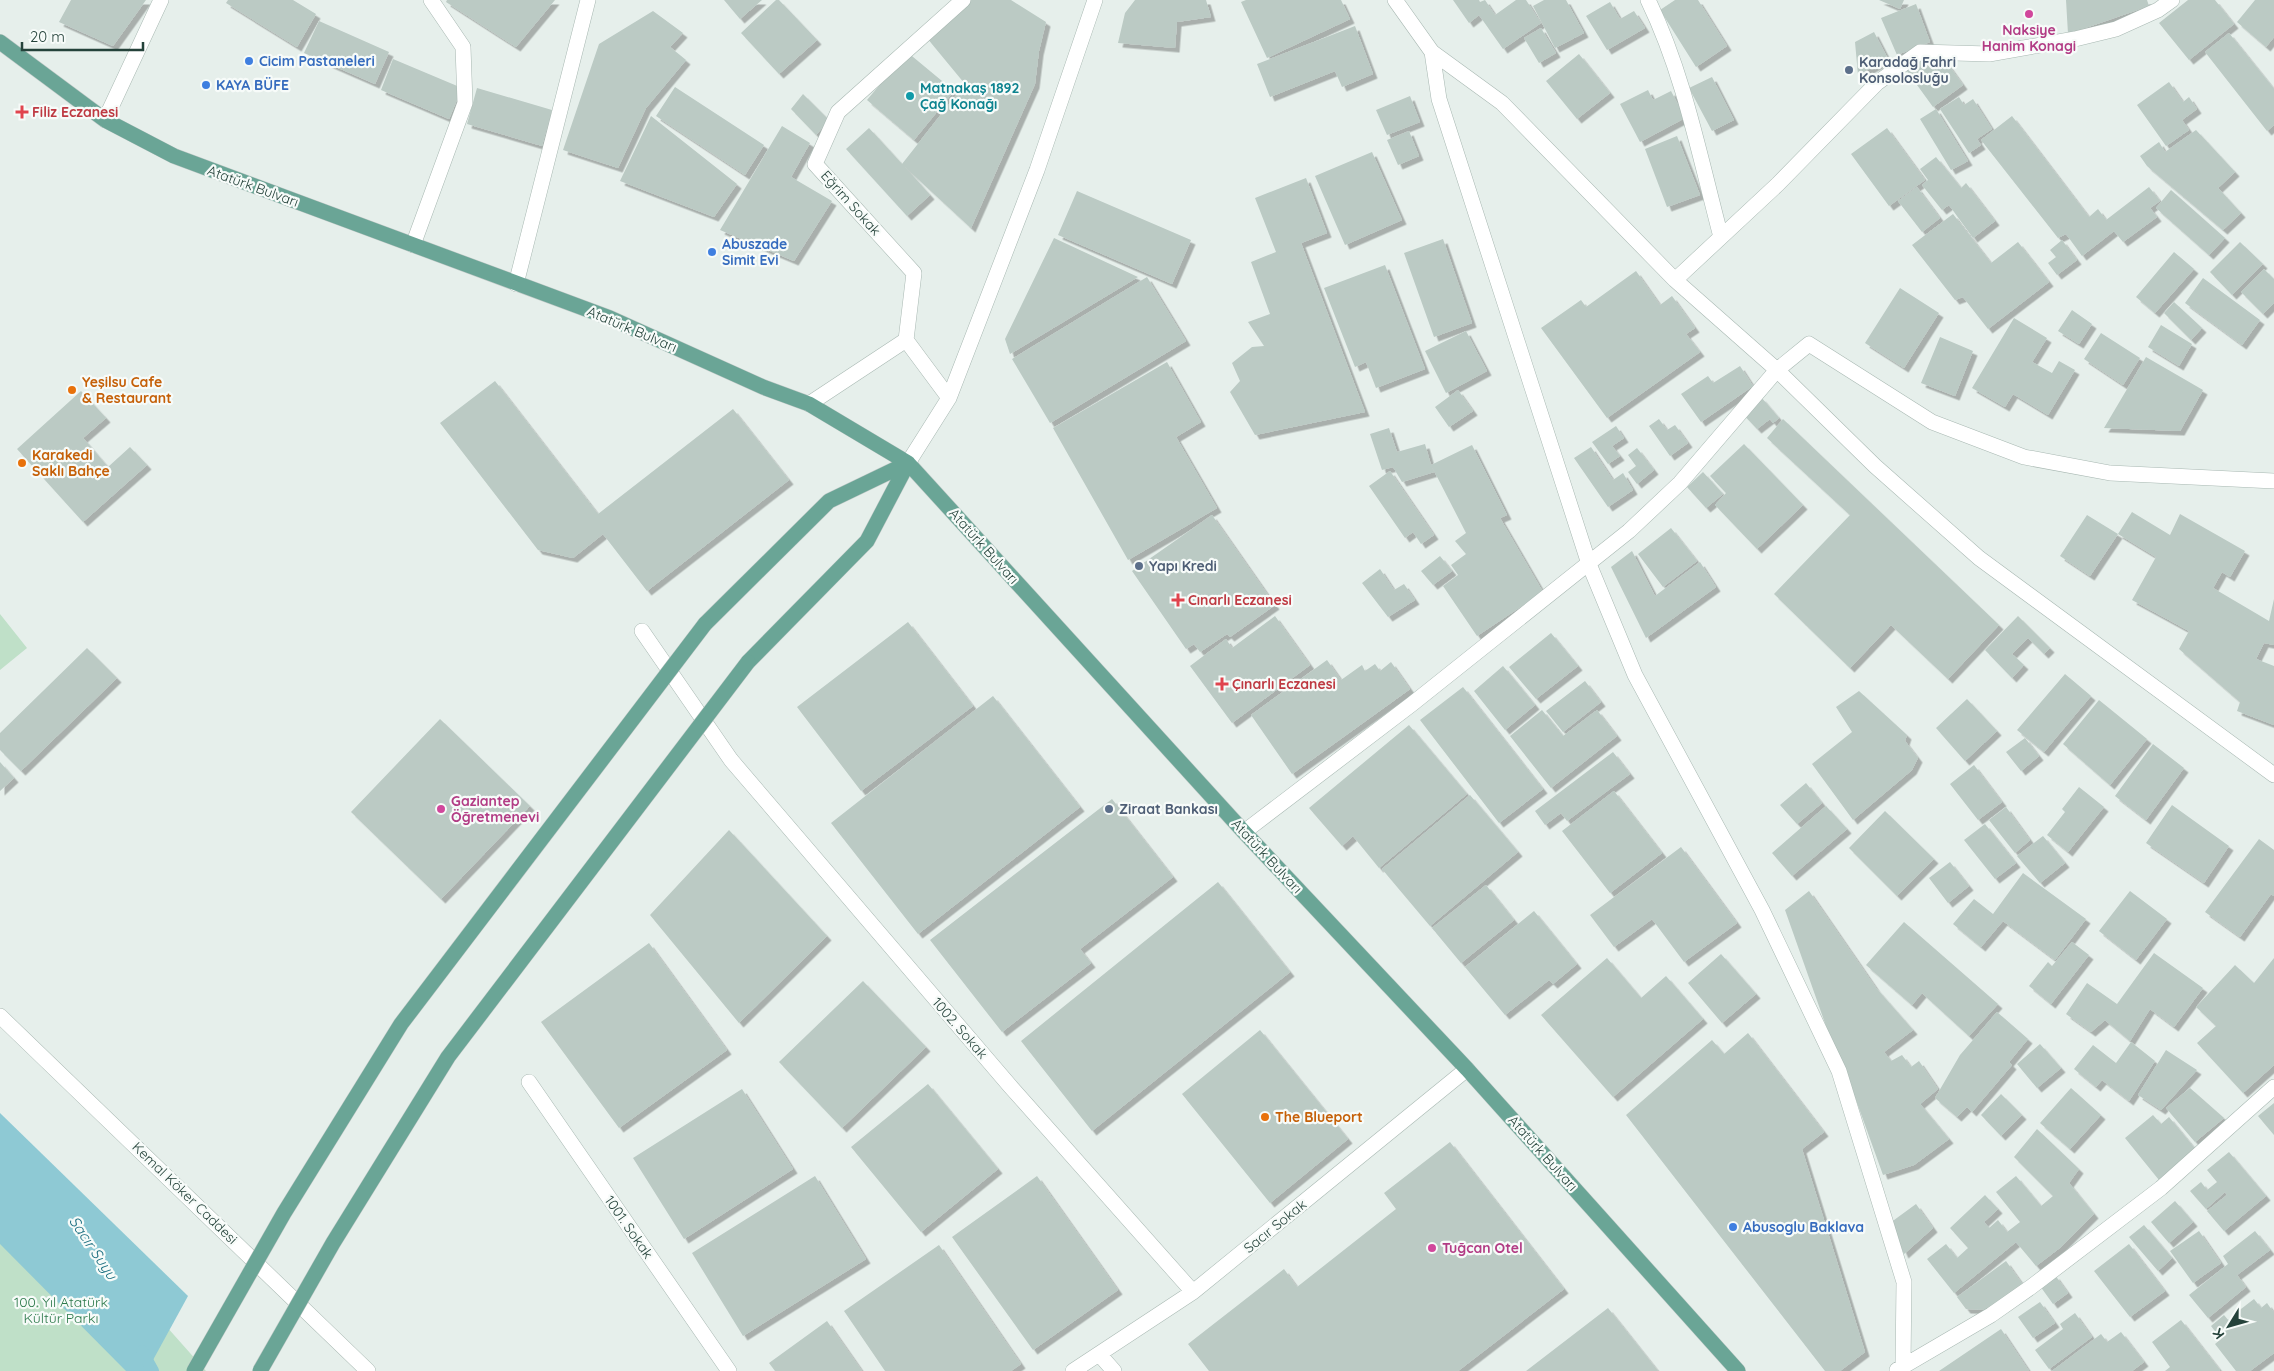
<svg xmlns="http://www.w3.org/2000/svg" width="2274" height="1371" font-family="Quicksand,sans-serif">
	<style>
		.green { fill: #bfe0c8 }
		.water { fill: #8ec9d4 }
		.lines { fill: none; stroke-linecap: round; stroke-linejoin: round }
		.stream { stroke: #8ec9d4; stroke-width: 12 }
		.building { fill: #bbcac4; filter: url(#shadow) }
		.minor-casing { stroke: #a8b8b2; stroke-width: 16 }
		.major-casing { stroke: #c2cac8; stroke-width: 16 }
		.minor { stroke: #fff; stroke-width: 15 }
		.major { stroke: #6aa596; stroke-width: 15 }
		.major-bridge-casing { stroke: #c2cac8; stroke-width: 16; stroke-linecap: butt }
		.major-bridge { stroke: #6aa596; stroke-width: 15 }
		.hotel-dot { fill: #d1479c; stroke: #f7fbf9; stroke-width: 2 }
		.shop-dot { fill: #3f7fe0; stroke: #f7fbf9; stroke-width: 2 }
		.service-dot { fill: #5c6f8a; stroke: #f7fbf9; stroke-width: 2 }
		.culture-dot { fill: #0f9aa8; stroke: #f7fbf9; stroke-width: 2 }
		.health-dot { fill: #e0444e; stroke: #f7fbf9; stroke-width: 2 }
		.food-dot { fill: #e8710a; stroke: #f7fbf9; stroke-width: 2 }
		.labels { text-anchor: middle; stroke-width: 4.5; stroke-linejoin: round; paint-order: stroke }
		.hotel-label { font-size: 14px; font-weight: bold; fill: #b23c85; stroke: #f7fbf9; text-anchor: start }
		.shop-label { font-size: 14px; font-weight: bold; fill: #366cbe; stroke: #f7fbf9; text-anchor: start }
		.service-label { font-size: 14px; font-weight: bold; fill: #4e5e75; stroke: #f7fbf9; text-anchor: start }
		.culture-label { font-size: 14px; font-weight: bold; fill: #0d838f; stroke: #f7fbf9; text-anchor: start }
		.health-label { font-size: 14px; font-weight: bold; fill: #be3a42; stroke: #f7fbf9; text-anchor: start }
		.street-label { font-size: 14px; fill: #24423a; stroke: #f7fbf9 }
		.food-label { font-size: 14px; font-weight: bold; fill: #c56008; stroke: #f7fbf9; text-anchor: start }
		.park-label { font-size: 14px; fill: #2d7a4b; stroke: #f7fbf9 }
		.water-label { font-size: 15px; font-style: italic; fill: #1c6f80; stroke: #f7fbf9 }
	</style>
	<defs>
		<filter id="shadow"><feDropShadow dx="4.5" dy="4.5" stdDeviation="0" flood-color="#0004"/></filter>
	</defs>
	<rect width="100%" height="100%" fill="#e6efeb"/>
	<path class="green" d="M0 614 27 648 0 670Z
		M0 1164 158 1317 206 1371H0Z"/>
	<path class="water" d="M0 1113 188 1296 147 1371H126L0 1244Z"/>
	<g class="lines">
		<path class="stream" d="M142 1351 153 1371"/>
	</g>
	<path class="building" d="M71 0H146L113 46 59 22Z
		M228 0H293L316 14 297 47 226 3Z
		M447 0H555L516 47 446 2Z
		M724 0H762L740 19Z
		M776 0H779L817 40 779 74 741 33Z
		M971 0H1011L1046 22 1039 51 1035 84 971 228 905 167 930 195 907 216 846 149 869 128 902 164 965 84 927 38Z
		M1135 0H1206L1211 17 1177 22 1175 48 1118 43 1125 13Z
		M1246 0H1341L1350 19 1267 58 1241 2Z
		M1453 0H1479L1480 2 1485 0 1495 15 1516 0H1526L1541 23 1503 49 1479 15 1469 23Z
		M1544 0H1566L1584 33 1555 48 1533 6Z
		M1675 0H1698L1727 46 1696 67 1660 10Z
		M1879 0H1904L1900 9Z
		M2066 0H2147L2149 6 2068 34Z
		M2188 0H2215L2234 24 2189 60 2159 23Z
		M2255 0H2274V37L2266 47 2237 22Z
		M1610 2 1620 19 1634 11 1645 28 1607 50 1586 16Z
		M1916 4 1930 42 1897 55 1881 18Z
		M653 11 683 33 670 47 686 60 646 108 618 168 563 150 599 44Z
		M319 21 389 52 375 84 304 53Z
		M1355 26 1373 74 1342 87 1335 71 1270 97 1257 64Z
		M1541 28 1556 53 1539 63 1524 38Z
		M1874 32 1888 59 1858 75 1855 42Z
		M2229 33 2274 89V125L2267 131 2205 52Z
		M907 52 954 91 914 140 867 100Z
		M1579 54 1610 93 1577 119 1546 81Z
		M1919 56 1927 67 1942 56 1963 85 1933 107 1904 67Z
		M393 59 462 88 449 119 381 90Z
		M1712 77 1734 120 1712 131 1689 88Z
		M2169 82 2183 102 2189 97 2197 109 2182 120 2189 130 2166 146 2137 105Z
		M675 87 764 145 745 175 656 116Z
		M477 88 552 110 542 146 467 124Z
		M1648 90 1653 100 1671 91 1685 118 1640 142 1620 104Z
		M803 94 829 120 816 135 791 109Z
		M1410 96 1420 122 1387 135 1376 110Z
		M1959 97 1964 105 1973 99 1992 129 1977 139 1981 145 1969 153 1940 109Z
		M1936 109 1968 161 1951 170 1920 119Z
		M651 116 737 184 714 217 620 181Z
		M2012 116 2089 217 2098 209 2106 220 2149 187 2160 201 2150 208 2157 217 2123 242 2114 231 2082 256 2066 234 2058 238 1981 140Z
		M782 126 810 143 791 177 832 201 794 261 720 230Z
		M1887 128 1925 180 1889 206 1851 154Z
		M2196 130 2235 172 2218 188 2241 213 2223 230 2147 166 2140 156 2159 142 2165 152Z
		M1409 131 1419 156 1398 165 1387 140Z
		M1677 136 1700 195 1667 207 1645 149Z
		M1372 152 1402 220 1345 245 1315 176Z
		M1936 157 1961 188 1966 183 1995 221 1973 238 1949 205 1942 210 1922 185 1928 180 1920 169Z
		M1306 178 1327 233 1301 243 1365 412 1255 435 1230 392 1240 381 1232 363 1252 347 1264 346 1248 322 1270 314 1251 262 1276 252 1255 198Z
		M1917 187 1940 218 1922 232 1898 201Z
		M2171 190 2225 238 2209 255 2156 208Z
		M1077 191 1191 240 1172 284 1058 235Z
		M1953 214 1991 263 2018 242 2049 282 1988 329 1963 297 1955 300 1912 245Z
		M1054 238 1138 277 1010 354 1005 339Z
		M1443 239 1472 323 1434 337 1404 253Z
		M2062 240 2077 260 2057 275 2048 263 2056 257 2050 250Z
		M2240 242 2263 264 2232 295 2210 272Z
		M2174 252 2194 269 2155 313 2136 297Z
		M1385 265 1425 369 1376 388 1366 362 1355 367 1324 288Z
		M2264 269 2274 279V303L2263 314 2241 292Z
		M1636 271 1660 305 1672 296 1695 328 1686 334 1700 352 1607 418 1541 328 1581 300 1586 307Z
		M1147 277 1186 341 1050 423 1012 359Z
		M2203 278 2260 320 2242 345 2185 303Z
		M1900 288 1939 313 1904 368 1865 343Z
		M2174 302 2202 328 2191 340 2164 313Z
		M2072 310 2092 324 2079 344 2058 331Z
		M2014 318 2047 338 2032 362 2052 373 2059 361 2075 370 2048 415 2013 394 2005 407 1972 388Z
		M2161 325 2192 344 2179 366 2148 347Z
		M1466 331 1487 371 1446 393 1425 351Z
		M2101 333 2140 358 2123 385 2084 359Z
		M1940 337 1973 351 1955 396 1921 383Z
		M2146 357 2203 390 2180 431 2104 428Z
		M1167 362 1201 422 1176 437 1217 508 1128 560 1053 428Z
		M1740 366 1753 386 1701 422 1681 394 1708 376 1713 383Z
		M495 381 598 514 733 409 789 480 647 591 603 534 573 558 538 550 440 423Z
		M1458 390 1473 411 1449 427 1435 407Z
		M81 391 106 418 83 438 108 467 130 447 147 465 83 522 17 449Z
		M1761 397 1779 418 1773 423 1770 419 1757 429 1742 413Z
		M1659 419 1667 430 1675 425 1688 443 1670 456 1649 426Z
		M1783 419 1999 625 1948 679 1891 625 1850 668 1774 594 1850 515 1767 438Z
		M1616 426 1624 438 1612 446 1620 456 1608 464 1592 442Z
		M1389 428 1397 452 1425 444 1431 465 1472 445 1507 515 1500 518 1543 592 1477 636 1443 586 1458 575 1451 565 1466 554 1455 541 1466 533 1431 465 1434 472 1402 482 1393 467 1382 470 1370 434Z
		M1744 444 1803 505 1757 549 1715 505 1726 493 1710 476Z
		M1591 447 1613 480 1623 473 1633 490 1608 507 1574 458Z
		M1637 448 1654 470 1637 484 1628 472 1636 466 1628 455Z
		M1390 471 1434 535 1421 544 1413 532 1405 538 1369 486Z
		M1703 472 1723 494 1706 508 1687 487Z
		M2132 512 2170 535 2180 514 2245 551 2230 577 2222 572 2213 588 2269 621 2274 599V645L2264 643 2256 659 2274 666V725L2237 711 2240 702 2179 649 2189 631 2132 600 2156 557 2118 534 2090 576 2060 556 2087 515 2118 534Z
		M1212 515 1275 605 1230 637 1227 634 1200 652 1194 644 1186 649 1132 571Z
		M1671 528 1697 561 1663 587 1638 554Z
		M1632 551 1655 596 1700 562 1716 587 1646 638 1611 567Z
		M1440 556 1452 571 1433 585 1421 571Z
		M1380 569 1394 590 1404 584 1415 600 1388 617 1362 583Z
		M1275 616 1310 665 1232 723 1190 666 1226 639 1232 648Z
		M2018 616 2050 648 2044 654 2028 638 2012 654 2024 665 2012 678 1985 650Z
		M908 622 973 706 861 791 797 707Z
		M1551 633 1578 666 1536 699 1509 667Z
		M87 648 117 678 21 771 0 750V733Z
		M1327 660 1341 680 1362 665 1365 671 1375 664 1380 671 1391 662 1410 689 1292 774 1251 715Z
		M1503 666 1535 705 1505 730 1474 691Z
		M2065 674 2091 696 2044 752 2017 730Z
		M1585 681 1601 702 1563 732 1546 711Z
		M1463 687 1543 789 1499 823 1420 720Z
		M1859 691 1907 735 1905 741 1918 758 1912 770 1853 820 1812 764 1852 732 1836 707Z
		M993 696 1080 807 918 934 831 823Z
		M1967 699 1997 731 1965 761 1936 728Z
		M2099 700 2147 739 2110 785 2063 744Z
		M1542 710 1563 736 1597 710 1617 736 1551 788 1510 736Z
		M440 719 530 806 441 899 351 812Z
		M1409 725 1467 794 1379 868 1353 836 1342 846 1309 808Z
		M2025 738 2039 756 2021 771 2006 752Z
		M2153 744 2184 768 2146 820 2115 796Z
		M1613 752 1630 774 1567 821 1561 813 1545 825 1535 811Z
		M0 762 14 778 0 791Z
		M1974 765 2002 802 1978 820 1950 784Z
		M1806 783 1822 803 1797 824 1780 805Z
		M2079 787 2104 807 2068 852 2047 835 2065 812 2062 809Z
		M1614 791 1662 853 1610 893 1562 831Z
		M1470 795 1518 852 1430 926 1382 869Z
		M1112 799 1173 877 1080 949 1091 963 1002 1032 930 940Z
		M2172 805 2229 846 2204 883 2146 843Z
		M1826 806 1847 829 1792 876 1772 853Z
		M2006 807 2030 840 2015 853 1989 820Z
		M1885 811 1934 859 1897 896 1849 848Z
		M1985 824 2016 863 1995 879 1964 840Z
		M729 830 827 936 739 1023 650 915Z
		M2043 836 2065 863 2040 883 2017 856Z
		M2259 839 2274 850V896L2271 894 2240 937 2205 912Z
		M1681 847 1737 923 1684 962 1652 919 1614 947 1590 915Z
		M1950 862 1969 886 1948 903 1929 878Z
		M2023 873 2086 919 2055 960 2003 921 1981 947 1953 924 1974 899 1993 914Z
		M1218 882 1290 972 1092 1131 1021 1041Z
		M1486 885 1514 920 1461 963 1432 928Z
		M1809 891 1876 988 1913 1030 1884 1052 1891 1061 1902 1055 1911 1067 1919 1061 1938 1089 1920 1104 1949 1139 1914 1165 1883 1175 1847 1075 1826 1026 1785 910Z
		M2130 891 2167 919 2136 960 2099 931Z
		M1534 911 1577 964 1553 984 1549 980 1505 1015 1465 967Z
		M1904 922 1998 1004 1969 1036 1922 993 1912 1005 1866 965Z
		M2072 942 2089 955 2051 1004 2029 986 2048 962 2052 966Z
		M649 943 727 1050 619 1128 541 1022Z
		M2154 953 2203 988 2174 1027 2150 1009 2130 1041 2105 1020 2091 1032 2066 1014 2087 983 2117 1004Z
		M1721 954 1756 994 1722 1023 1688 983Z
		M1607 958 1641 998 1666 976 1703 1019 1613 1097 1541 1015Z
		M2274 958V1065L2243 1093 2197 1043 2216 1026 2196 1007 2235 965 2254 983Z
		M863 981 926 1047 842 1128 779 1062Z
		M1997 1012 2028 1039 2009 1062 2012 1065 1972 1112 1967 1107 1957 1117 1935 1098 1960 1055Z
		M1260 1030 1348 1139 1270 1203 1182 1094Z
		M1748 1033 1824 1132 1802 1149 1865 1352 1840 1371H1825L1626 1115 1712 1040 1724 1054Z
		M2131 1042 2155 1061 2129 1101 2102 1080 2096 1087 2074 1069 2093 1045 2116 1063Z
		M2040 1044 2061 1068 2037 1088 2017 1064Z
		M2166 1050 2197 1070 2161 1110 2138 1095Z
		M928 1084 998 1169 921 1232 851 1147Z
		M2071 1088 2101 1115 2070 1149 2040 1123Z
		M2190 1088 2224 1118 2195 1142 2166 1108Z
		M742 1089 793 1169 684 1239 633 1158Z
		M2001 1094 2022 1115 2001 1136 1981 1115Z
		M2274 1103V1135L2258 1116Z
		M2153 1115 2161 1124 2169 1117 2196 1150 2159 1180 2125 1138Z
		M2037 1129 2079 1169 2069 1183 2094 1214 2061 1247 2036 1266 2016 1242 1954 1293 1927 1259 1946 1244 1957 1258 1968 1248 1950 1228 1985 1195 1998 1209 1984 1222 1989 1228 1998 1220 2007 1232 2020 1222 1996 1192 2016 1176 2041 1206 2053 1196 2014 1157Z
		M1450 1142 1564 1289 1458 1371H1209L1188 1344 1284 1269 1297 1287 1396 1209 1384 1193Z
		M2229 1152 2266 1196 2224 1231 2207 1211 2227 1195 2225 1192 2206 1209 2190 1191 2201 1182 2207 1190 2217 1182 2207 1170Z
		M815 1176 866 1259 743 1336 692 1253Z
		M1037 1176 1118 1290 1033 1350 952 1237Z
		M2175 1201 2193 1222 2169 1243 2151 1222Z
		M1916 1204 1933 1228 1904 1254 1890 1223Z
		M2144 1225 2172 1258 2158 1271 2129 1237Z
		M2199 1231 2221 1263 2193 1283 2170 1251Z
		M2255 1231 2270 1250 2237 1275 2246 1287 2208 1318 2189 1295 2228 1264 2223 1256Z
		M2129 1244 2165 1291 2130 1317 2094 1271Z
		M939 1245 1021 1364 1011 1371H885L844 1311Z
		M2006 1261 2023 1285 1990 1310 1966 1309 1957 1297Z
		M2055 1275 2068 1293 2053 1304 2040 1286Z
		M2254 1299 2261 1308 2267 1303 2274 1313V1353L2250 1371H2236L2215 1344 2221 1339 2211 1326 2224 1315 2234 1327 2243 1319 2237 1312Z
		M2040 1302 2055 1323 2033 1338 2018 1317Z
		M1608 1308 1658 1371H1526Z
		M2075 1313 2092 1337 2049 1369 2035 1350 2063 1329 2060 1324Z
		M2181 1320 2220 1370 2219 1371H2165L2170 1367 2152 1342Z
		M827 1321 862 1371H775L769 1363Z
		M2001 1329 2029 1371H1939Z
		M2121 1332 2144 1362 2132 1371H2052L2101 1334 2107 1342Z"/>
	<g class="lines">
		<defs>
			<path id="minor" d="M1395 0 1432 52 1502 103 1675 280 1777 370 1875 466 1979 558 2274 775
				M1648 0C1684 74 1700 158 1721 237
				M1432 52 1439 99 1589 564 1635 675 1762 910 1839 1071 1904 1282 1903 1365
				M105 120 161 0
				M413 245 465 103 463 47 431 0
				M1675 280 1778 184 1877 83 1920 52 1989 54 2075 39 2116 29 2158 10 2172 0
				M516 284 588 0
				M906 340 949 398
				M809 404 906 340 914 273 815 164 838 112 963 0
				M908 463 949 398 1037 170 1095 0
				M642 631 731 760 1010 1086 1193 1292
				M1244 832 1412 704 1629 531 1680 483 1777 370 1809 344 1932 422 2024 457 2110 473 2274 481
				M0 1016 368 1371
				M529 1082 729 1371
				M1099 1354 1114 1371
				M1897 1370 1991 1315 2031 1287 2161 1188 2274 1087
				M1073 1371 1193 1292 1467 1069"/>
			<path id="major" d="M0 42 105 120 174 156 610 318 763 387 809 404 908 463 1244 832 1467 1069 1738 1371
				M705 624 829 501 908 463
				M748 662 867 541 908 463"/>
		</defs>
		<use href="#minor" class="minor-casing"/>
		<use href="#major" class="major-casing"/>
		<use href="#minor" class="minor"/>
		<use href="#major" class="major"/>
		<defs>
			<path id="major-bridge" d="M194 1371 284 1213 401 1024 705 624
				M260 1371 333 1243 448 1057 748 662"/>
		</defs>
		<use href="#major-bridge" class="major-bridge-casing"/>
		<use href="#major-bridge" class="major-bridge"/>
	</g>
	<g class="hotel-dot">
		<circle cx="2029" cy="14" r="5"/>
		<circle cx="441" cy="809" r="5"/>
		<circle cx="1432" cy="1248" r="5"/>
	</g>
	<g class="shop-dot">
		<circle cx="249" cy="61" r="5"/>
		<circle cx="206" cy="85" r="5"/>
		<circle cx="712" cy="252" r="5"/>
		<circle cx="1733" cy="1227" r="5"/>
	</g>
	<g class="service-dot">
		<circle cx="1849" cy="70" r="5"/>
		<circle cx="1139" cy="566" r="5"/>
		<circle cx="1109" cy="809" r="5"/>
	</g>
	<circle class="culture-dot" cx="910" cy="96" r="5"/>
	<g class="health-dot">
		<path d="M19.5 104.5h5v5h5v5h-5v5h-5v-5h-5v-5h5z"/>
		<path d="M1175.5 592.5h5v5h5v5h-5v5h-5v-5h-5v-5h5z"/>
		<path d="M1219.5 676.5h5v5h5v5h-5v5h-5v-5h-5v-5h5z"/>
	</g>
	<g class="food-dot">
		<circle cx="72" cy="390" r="5"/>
		<circle cx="22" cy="463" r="5"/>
		<circle cx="1265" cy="1117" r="5"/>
	</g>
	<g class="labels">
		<g class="hotel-label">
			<text x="2029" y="35" text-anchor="middle">Naksiye<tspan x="2029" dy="16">Hanim Konagi</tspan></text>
			<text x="451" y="806">Gaziantep<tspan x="451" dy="16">Öğretmenevi</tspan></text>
			<text x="1442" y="1253">Tuğcan Otel</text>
		</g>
		<g class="shop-label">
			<text x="259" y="66">Cicim Pastaneleri</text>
			<text x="216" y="90">KAYA BÜFE</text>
			<text x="722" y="249">Abuszade<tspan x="722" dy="16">Simit Evi</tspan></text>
			<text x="1743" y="1232">Abusoglu Baklava</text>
		</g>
		<g class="service-label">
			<text x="1859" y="67">Karadağ Fahri<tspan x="1859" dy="16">Konsolosluğu</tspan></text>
			<text x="1149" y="571">Yapı Kredi</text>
			<text x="1119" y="814">Ziraat Bankası</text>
		</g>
		<g class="culture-label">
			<text x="920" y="93">Matnakaş 1892<tspan x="920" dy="16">Çağ Konağı</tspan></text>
		</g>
		<g class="health-label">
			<text x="32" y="117">Filiz Eczanesi</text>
			<text x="1188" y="605">Cınarlı Eczanesi</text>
			<text x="1232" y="689">Çınarlı Eczanesi</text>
		</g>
		<g class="street-label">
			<text transform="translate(253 186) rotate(20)" y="5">Atatürk Bulvarı</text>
			<text transform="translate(851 203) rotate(48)" y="5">Eğrim Sokak</text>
			<text transform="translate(632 329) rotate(23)" y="5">Atatürk Bulvarı</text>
			<text transform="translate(984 546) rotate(48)" y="5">Atatürk Bulvarı</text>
			<text transform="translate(1267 856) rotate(47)" y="5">Atatürk Bulvarı</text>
			<text transform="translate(960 1028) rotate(49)" y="5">1002. Sokak</text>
			<text transform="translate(1543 1153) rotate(48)" y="5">Atatürk Bulvarı</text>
			<text transform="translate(185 1193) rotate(44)" y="5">Kemal Köker Caddesi</text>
			<text transform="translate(1275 1226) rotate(-39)" y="5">Sacır Sokak</text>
			<text transform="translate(629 1227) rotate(55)" y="5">1001. Sokak</text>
		</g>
		<g class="food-label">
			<text x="82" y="387">Yeşilsu Cafe<tspan x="82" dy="16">&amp; Restaurant</tspan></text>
			<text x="32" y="460">Karakedi<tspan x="32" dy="16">Saklı Bahçe</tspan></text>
			<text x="1275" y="1122">The Blueport</text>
		</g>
		<g class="park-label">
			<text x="61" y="1307">100. Yıl Atatürk<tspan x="61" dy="16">Kültür Parkı</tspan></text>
		</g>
		<g class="water-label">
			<text transform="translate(93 1248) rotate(56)" y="5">Sacır Suyu</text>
		</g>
	</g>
	<g transform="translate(2229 1326) rotate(233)" stroke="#f7fbf9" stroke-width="4" paint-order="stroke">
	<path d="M0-4L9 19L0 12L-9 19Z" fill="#24423a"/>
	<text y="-8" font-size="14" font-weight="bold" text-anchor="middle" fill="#24423a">K</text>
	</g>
	<path d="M22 42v8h121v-8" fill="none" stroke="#24423a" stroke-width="2.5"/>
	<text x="30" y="42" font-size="15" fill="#24423a" stroke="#f7fbf9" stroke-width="4" paint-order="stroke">20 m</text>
</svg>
